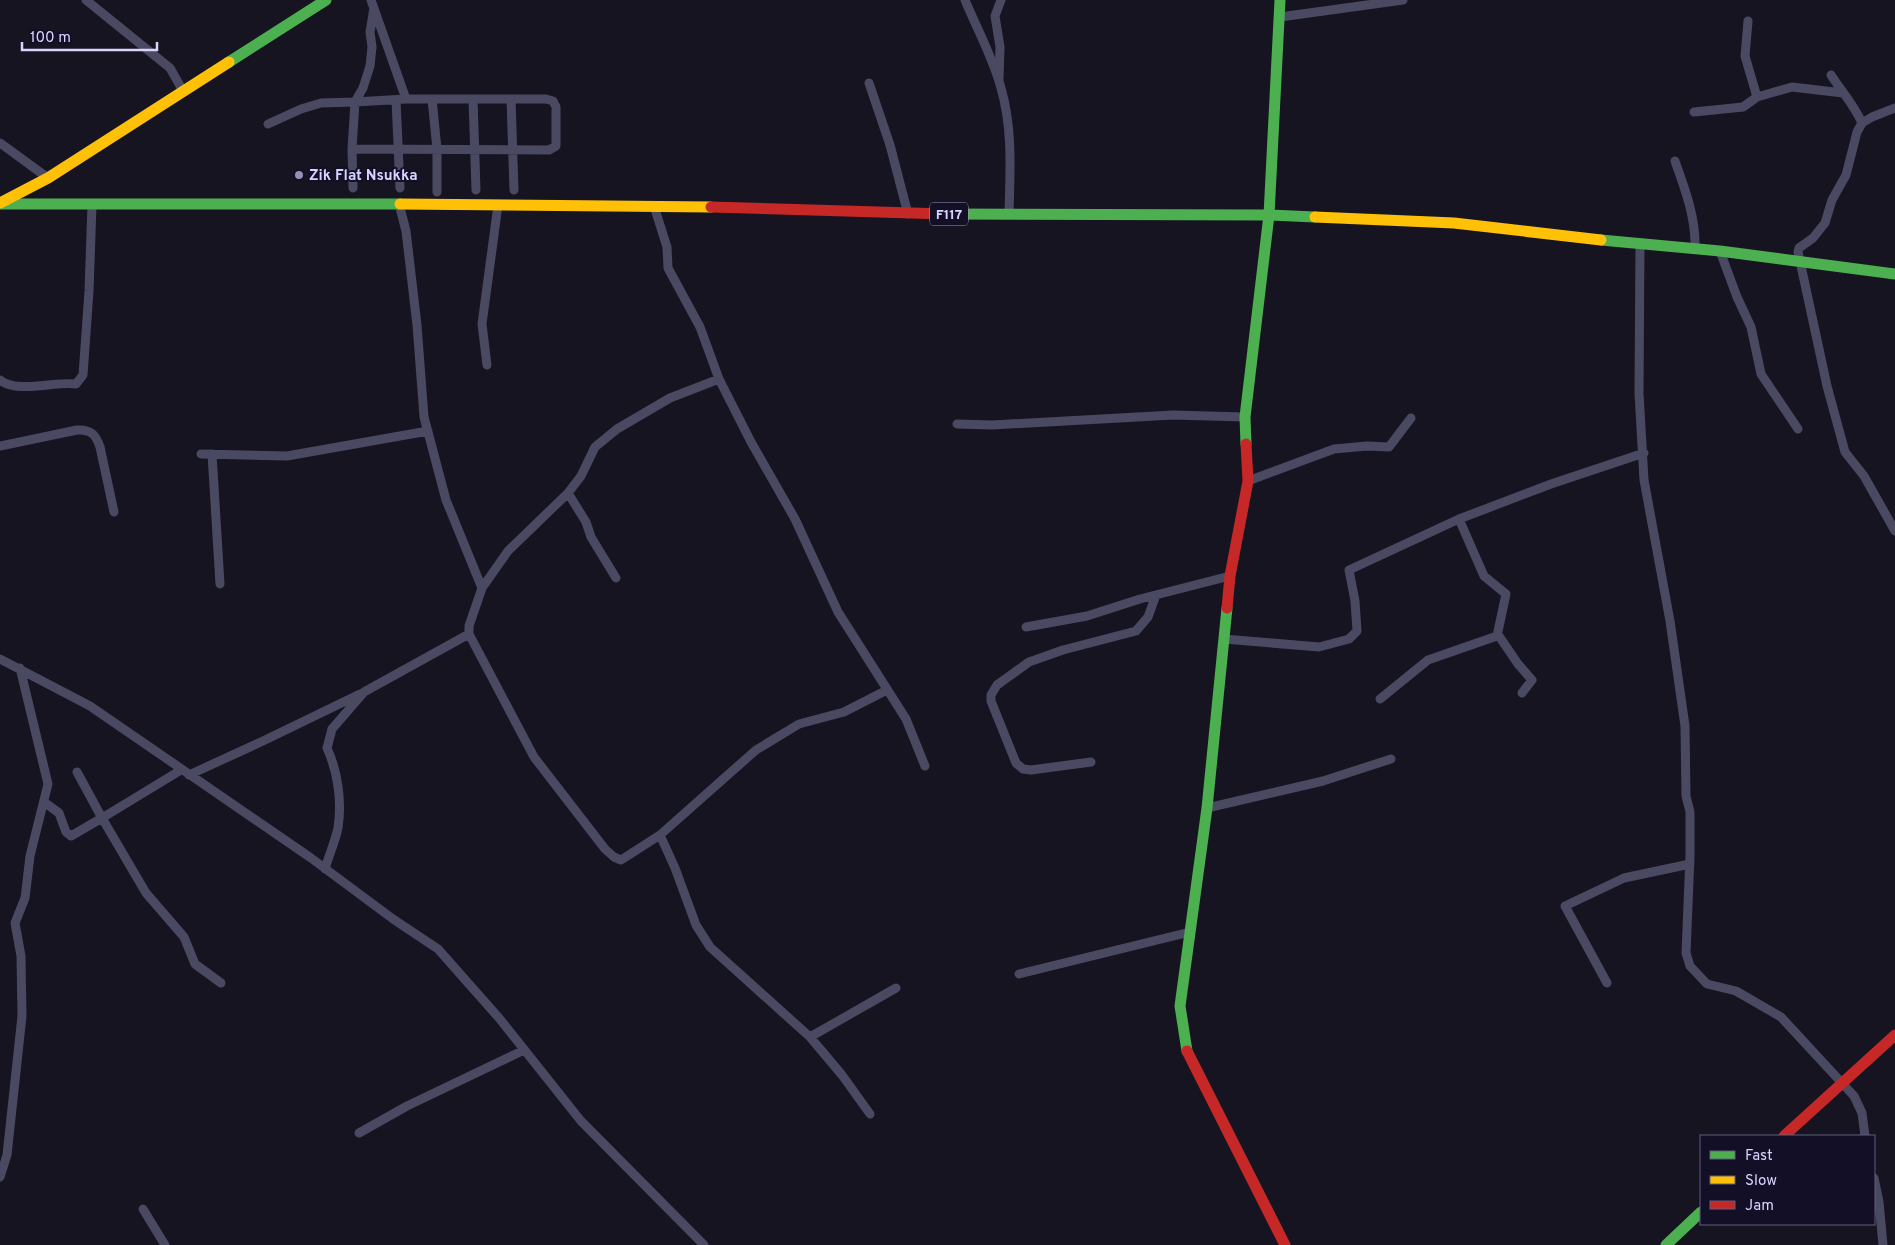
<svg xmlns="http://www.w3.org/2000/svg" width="1895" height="1245" font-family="Overpass,sans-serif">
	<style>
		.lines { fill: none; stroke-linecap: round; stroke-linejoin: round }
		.street { stroke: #4a4962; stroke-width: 9 }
		.fast { stroke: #4caf50; stroke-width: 11 }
		.slow { stroke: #ffc107; stroke-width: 11 }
		.jam { stroke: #c62828; stroke-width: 11 }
		.poi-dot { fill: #9591b1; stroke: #130f26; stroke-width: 2 }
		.labels { text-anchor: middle; stroke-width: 4; stroke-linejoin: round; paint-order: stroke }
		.shield { fill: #130f26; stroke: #9e99be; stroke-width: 1 }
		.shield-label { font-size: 14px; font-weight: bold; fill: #d9d4ff }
		.poi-label { font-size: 15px; font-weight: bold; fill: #d9d4ff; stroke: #130f26; text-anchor: start }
	</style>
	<rect width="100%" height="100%" fill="#161421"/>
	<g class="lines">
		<path class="street" d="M86 0 170 68 183 91
			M371 0 406 99
			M965 0C977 29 993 58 1001 88 1013 129 1010 172 1009 214
			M1280 17 1403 0
			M1748 21 1745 56 1757 97
			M1831 75C1842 92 1854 105 1862 123
			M999 79 1000 47 995 16 1001 0
			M869 83 890 145 908 214
			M406 99H546L553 101 556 107V146L549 150 352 149 355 102Z
			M432 99 437 149V192
			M473 99 476 190
			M511 99 514 190
			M396 100 400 188
			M1895 108 1872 117 1862 123 1857 132 1846 175 1832 200 1825 223 1813 238 1799 248 1798 252 1827 386 1845 452 1864 476 1895 531
			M1694 112 1743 107 1757 97 1792 87 1843 93
			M268 124 301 109 321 103 355 102 363 88 370 66 372 47 370 32 374 8
			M0 143 48 178
			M352 149 353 188
			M1675 161C1685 189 1696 218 1695 248
			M399 204 406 231 417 325 424 417 446 500 482 588 508 551 568 493 581 476 595 447 617 429 670 398 719 379
			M654 206 667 247 668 268 700 327 719 379 751 442 795 519 838 612 906 719 925 766
			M1640 244 1639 393 1644 480 1670 621 1685 726 1686 796 1690 812V856L1686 953 1690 966 1707 984 1736 991 1781 1017 1854 1096 1862 1113 1865 1136
			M1720 251 1737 297 1751 327 1761 374 1798 429
			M487 365 482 324 498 205
			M0 380C16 394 55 381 76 384L83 375 89 291 92 205
			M957 424 992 425 1173 415 1245 417
			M0 446 77 430C91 429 96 435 100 447L114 512
			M201 454 287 456 428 431
			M212 454 220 584
			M1248 481 1334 449 1367 446 1389 447 1411 418
			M568 493 586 522 591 537 616 578
			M1459 519 1551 484 1644 453
			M482 588 469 626V634L534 757 605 849 614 857 621 860 660 835 756 750 799 724 844 712 887 690
			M1026 627 1087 616 1140 599 1230 576
			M1497 636H1499L1518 664 1532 680 1522 693
			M1224 639 1319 647 1349 639 1357 631 1355 601 1349 570 1459 519 1484 576 1506 594 1497 636
			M0 659 90 706 311 858 393 919 438 949 499 1018 581 1121 704 1245
			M1380 699 1428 660 1497 636
			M1091 762 1031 770 1023 769 1016 763 991 701V695L997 685 1029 662 1063 650 1136 631 1148 617 1156 595
			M181 770 102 818 146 893 184 937 195 964 221 983
			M189 775 263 741 360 694
			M44 802 59 813 66 832 71 836 102 818 77 772
			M1207 808 1323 781 1391 759
			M660 835 675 868 696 925 710 947 810 1037 842 1075 870 1114
			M325 869C329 855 335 842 338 828 342 802 338 772 327 748L332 729 364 692 469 634
			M1019 974 1190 932
			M1607 983 1565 906 1624 878 1690 864
			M810 1037 896 988
			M359 1133 407 1106 524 1050
			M0 1177 7 1155 22 1016 21 956 15 923 25 898 30 856 48 784 20 668
			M1874 1178 1879 1202 1883 1245
			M143 1209 165 1245"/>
		<path class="fast" d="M229 62 326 0
			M0 204H400
			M945 214 1269 215 1315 217
			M1601 240 1720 251 1895 274
			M1246 444 1245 417 1269 215 1280 0
			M1187 1051 1180 1006 1207 808 1227 608
			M1666 1245 1701 1212"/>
		<path class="slow" d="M0 203 48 178 229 62
			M400 204 711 207
			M1315 217 1454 223 1601 240"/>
		<path class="jam" d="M711 207 945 214
			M1227 608 1230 576 1248 481 1246 444
			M1187 1051 1285 1245
			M1784 1136 1895 1035"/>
	</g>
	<circle class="poi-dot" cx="299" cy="175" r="5"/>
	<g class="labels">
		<rect class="shield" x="930" y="202.5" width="38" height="23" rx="4"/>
		<g class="shield-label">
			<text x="949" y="219">F117</text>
		</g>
		<g class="poi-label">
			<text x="309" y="180">Zik Flat Nsukka</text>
		</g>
	</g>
	<rect x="1700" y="1135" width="175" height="90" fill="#130f26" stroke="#625e7d"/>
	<rect x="1710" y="1151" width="25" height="8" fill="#4caf50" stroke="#625e7d"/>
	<text x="1745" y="1160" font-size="15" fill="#d9d4ff">Fast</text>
	<rect x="1710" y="1176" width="25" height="8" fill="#ffc107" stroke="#625e7d"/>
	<text x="1745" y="1185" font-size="15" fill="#d9d4ff">Slow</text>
	<rect x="1710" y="1201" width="25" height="8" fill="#c62828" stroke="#625e7d"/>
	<text x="1745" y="1210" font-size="15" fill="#d9d4ff">Jam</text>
	<path d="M22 42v8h135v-8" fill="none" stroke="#d9d4ff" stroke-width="2.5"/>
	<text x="30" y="42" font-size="15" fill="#d9d4ff" stroke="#130f26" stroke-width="4" paint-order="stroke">100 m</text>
</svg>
